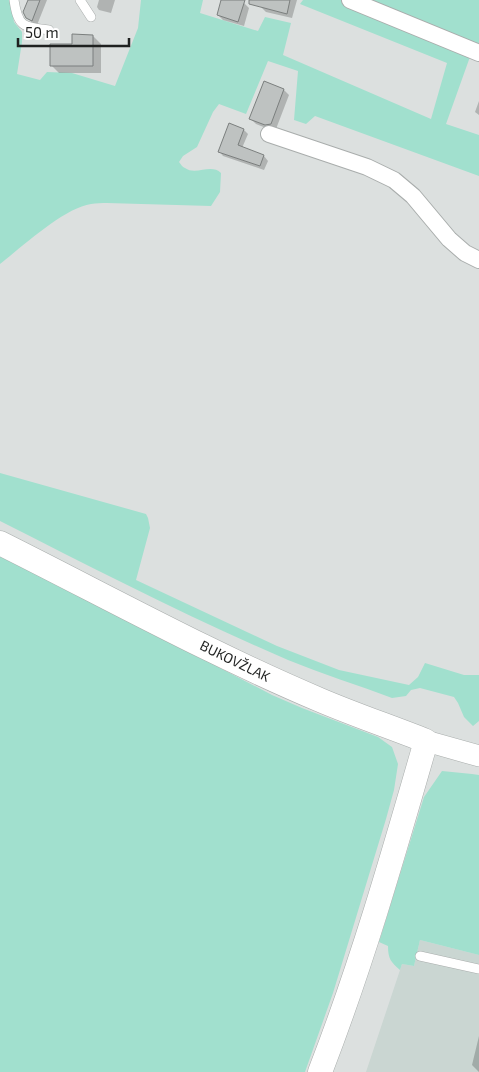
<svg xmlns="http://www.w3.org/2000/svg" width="479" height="1072" font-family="'Exo 2',sans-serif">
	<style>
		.built { fill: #cad6d2 }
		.green { fill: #a1e0ce }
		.shadow { fill: #0003 }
		.building { fill: #bec2c1; stroke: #7b7f7e }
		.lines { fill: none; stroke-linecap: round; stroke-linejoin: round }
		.service-casing { stroke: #a9adac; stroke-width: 10 }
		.minor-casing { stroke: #a9adac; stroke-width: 18 }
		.tertiary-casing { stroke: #a9adac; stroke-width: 22 }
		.secondary-casing { stroke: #a9adac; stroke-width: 25 }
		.service { stroke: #fff; stroke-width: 9 }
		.minor { stroke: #fff; stroke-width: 16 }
		.tertiary { stroke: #fff; stroke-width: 21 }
		.secondary { stroke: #fff; stroke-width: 24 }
		.labels { text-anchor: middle; stroke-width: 4; stroke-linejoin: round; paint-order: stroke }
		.street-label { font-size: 14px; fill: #1f2120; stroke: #fff }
	</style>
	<rect width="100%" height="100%" fill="#dce0df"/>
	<path class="built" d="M420 940 479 955V1072H366L402 964 414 966Z"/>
	<path class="green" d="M0 0H10L14 22 22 32V42L17 74 40 80 47 72 72 73 115 86 138 28 141 0H203L200 13 258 31 265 17 291 23 283 55 431 119 447 63 300 4 303 0H342L471 54 446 124 479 135V176L315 116 306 124 294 120 298 71 268 61 246 114 219 104 213 112 197 147 183 156 179 162C181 164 182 167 185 168 196 176 211 163 221 173L220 192 211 206 107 203C102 203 96 203 91 204 64 208 23 246 0 264Z
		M359 0H479V49Z
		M0 473 146 514 148 518 150 528 136 580 277 646 339 670 409 685 418 677 425 663 464 675H479V721L473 726 464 717 458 703 454 697 420 688 411 690 406 696 392 698C358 685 322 674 288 660 190 618 95 569 0 521Z
		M0 553 272 695 302 708 378 737 392 747 398 764 394 790 386 819 333 993 305 1072H0Z
		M442 771 472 774 479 775V955L420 940 414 966 402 964 400 970C391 962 388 959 388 946L379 942 424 797Z"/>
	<path class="shadow" d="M29 0H47L37 25 33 23 27 18Z
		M99 0H115L111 13 99 10 97 7Z
		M223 0H236L244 3 249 8 244 26 223 20 218 15Z
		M262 0H297L292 18 266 12 260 6Z
		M93 36 101 44V73H59L51 65 73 45Z
		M284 90 289 95 276 129 271 130 256 124 251 119Z
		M479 101V115L475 112Z
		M244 130 248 134 242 148 264 156 268 161 264 170 223 156 219 151Z
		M479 1036V1072L472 1065Z"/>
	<path class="building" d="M28 0H40L32 21 26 18 23 12Z
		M221 0H245L238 22 217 15Z
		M249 0H290L287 14 249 4Z
		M72 34 93 35V66H50V44H72Z
		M264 81 284 89 271 124 265 125 249 119Z
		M229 123 244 129 238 145 264 155 260 166 218 152Z"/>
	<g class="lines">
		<defs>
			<path id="service" d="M14 0C18 27 23 27 49 30
				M80 0 91 17
				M420 956 479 969"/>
			<path id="minor" d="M350 0 479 53
				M269 134 367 167 394 180 413 196 449 239 465 253 479 260"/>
			<path id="tertiary" d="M426 741 479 756"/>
			<path id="secondary" d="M0 543C106 596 211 654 320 700 355 715 391 727 426 741 394 852 362 964 320 1072"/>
		</defs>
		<use href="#service" class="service-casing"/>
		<use href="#minor" class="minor-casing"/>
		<use href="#tertiary" class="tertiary-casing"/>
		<use href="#secondary" class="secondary-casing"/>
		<use href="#service" class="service"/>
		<use href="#minor" class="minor"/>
		<use href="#tertiary" class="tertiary"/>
		<use href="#secondary" class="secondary"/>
	</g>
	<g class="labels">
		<g class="street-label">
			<text transform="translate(235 661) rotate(26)" y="5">BUKOVŽLAK</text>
		</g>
	</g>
	<path d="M18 38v8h111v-8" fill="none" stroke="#1f2120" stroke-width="2.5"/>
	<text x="25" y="38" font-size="15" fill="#1f2120" stroke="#ffffff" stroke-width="4" paint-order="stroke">50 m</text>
</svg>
